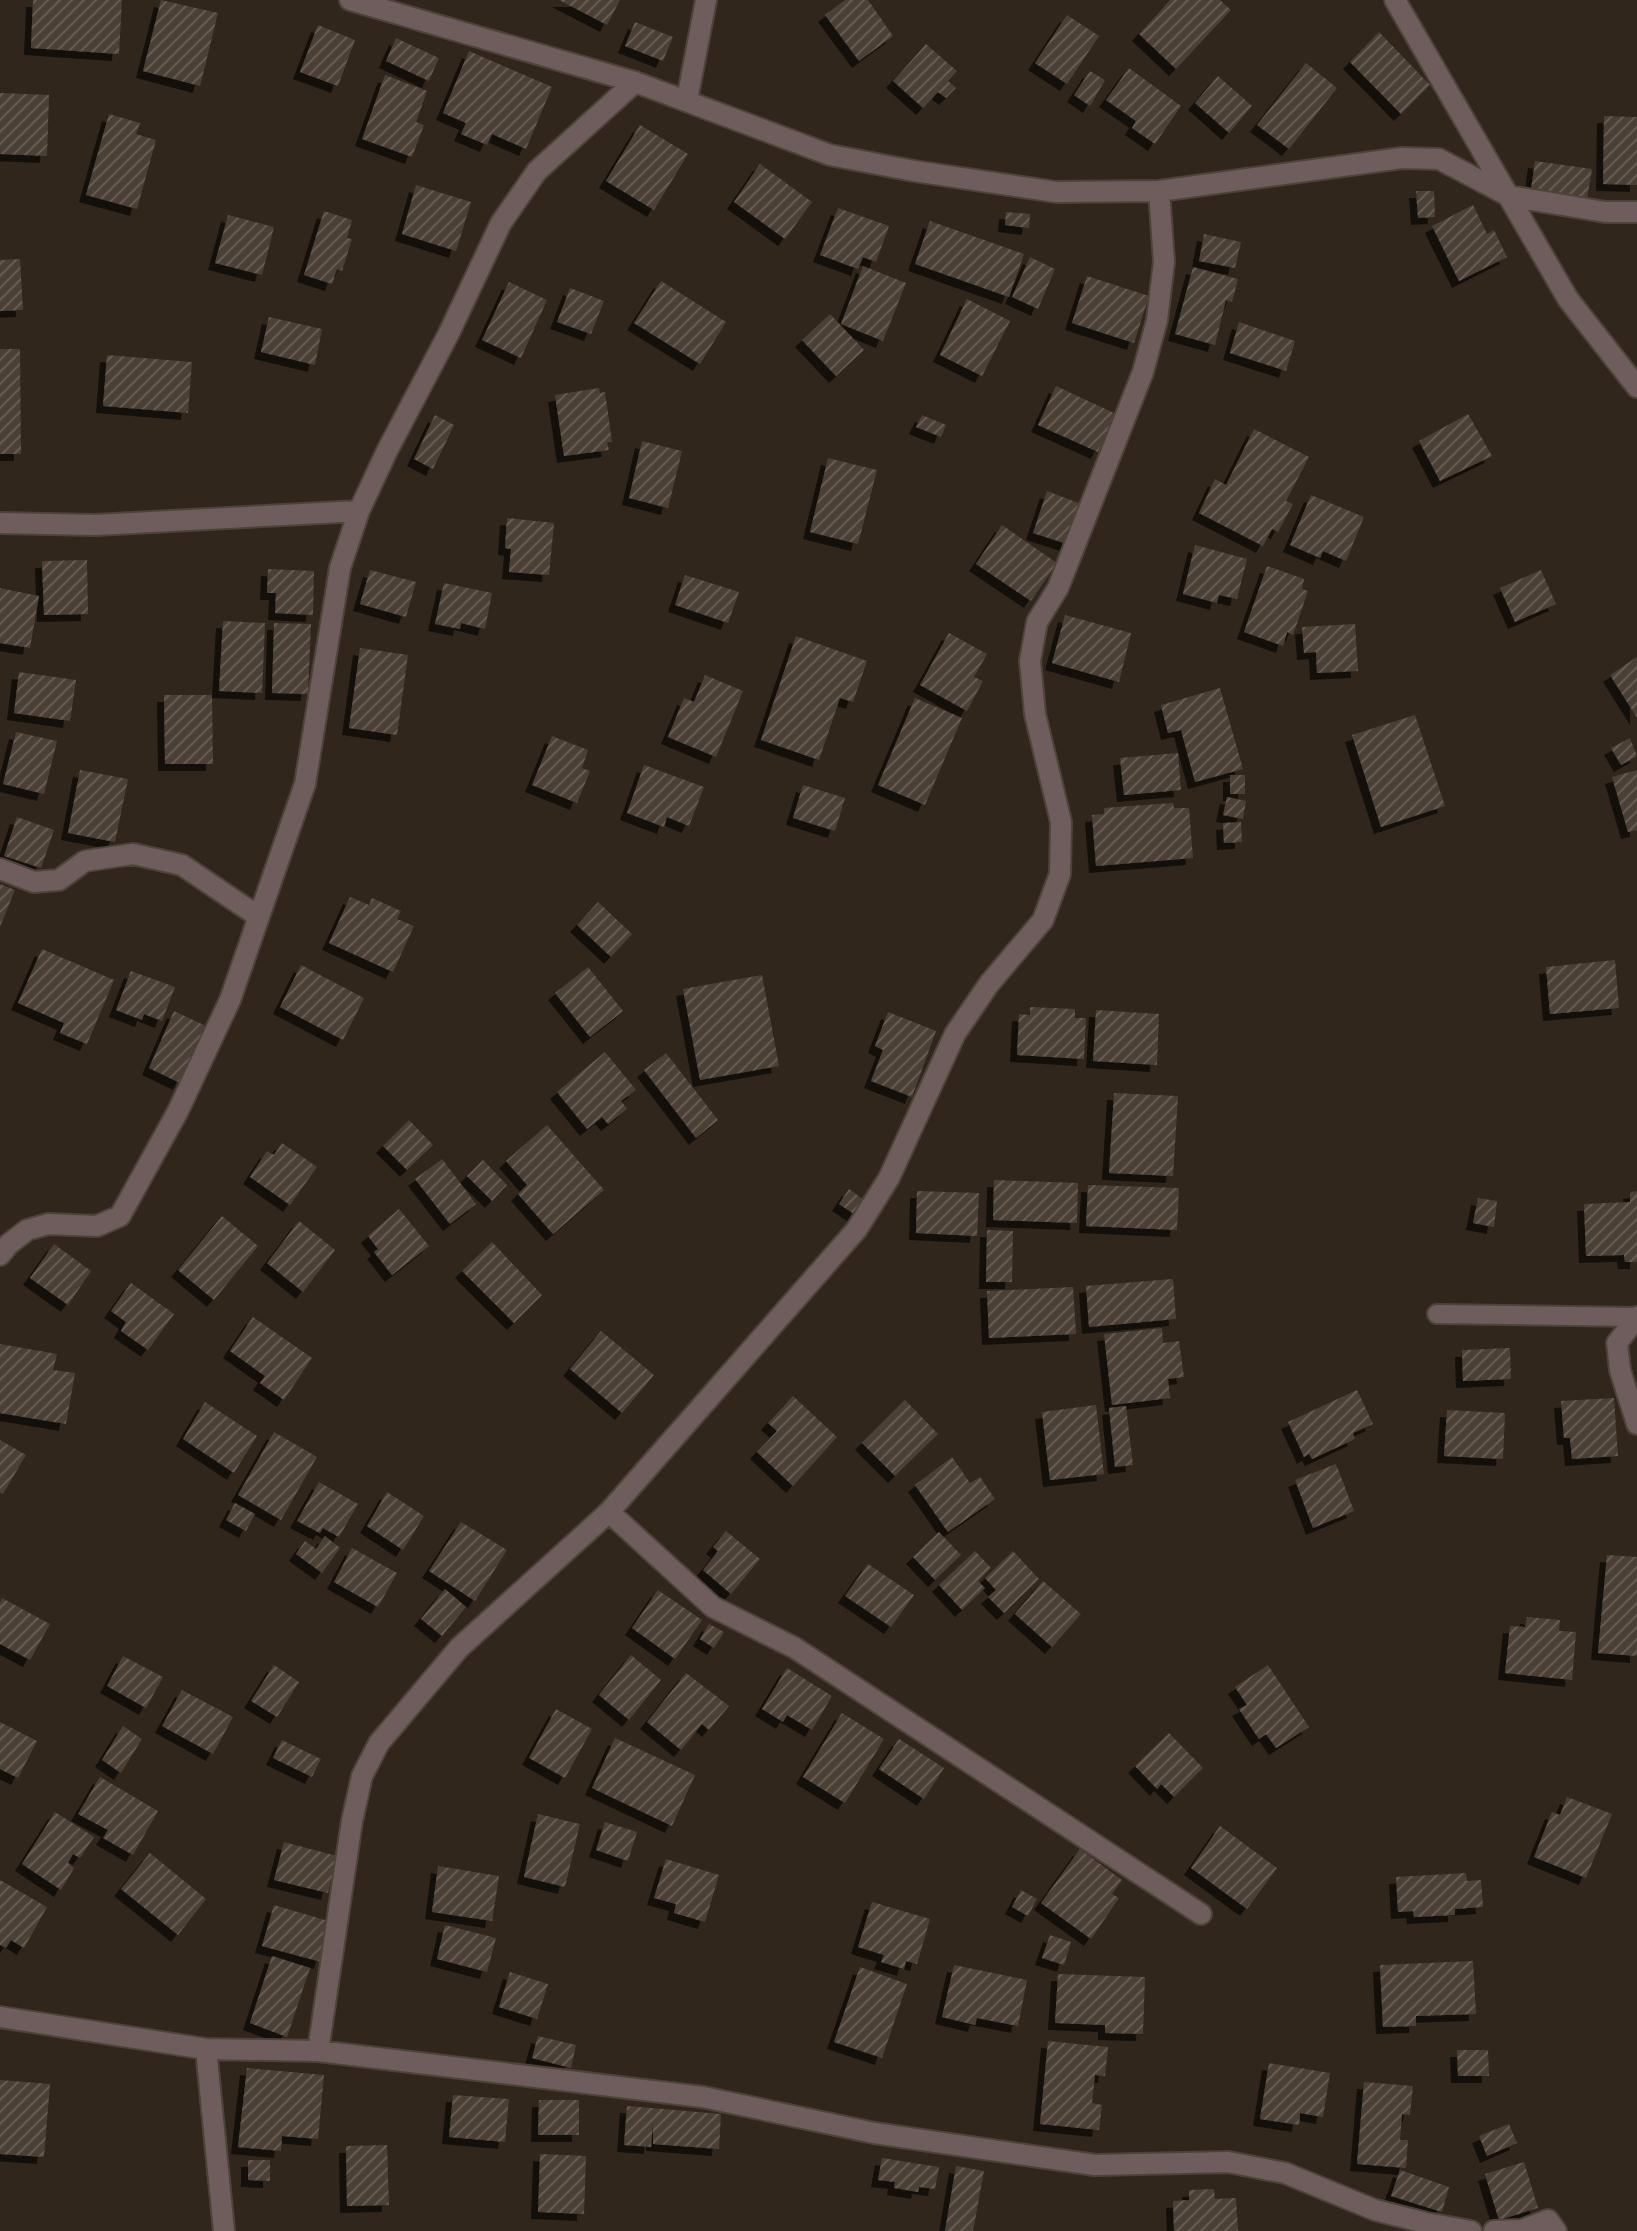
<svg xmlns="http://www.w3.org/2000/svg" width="1637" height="2231" font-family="'Titillium Web',sans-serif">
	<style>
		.building { fill: url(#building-hatch); filter: url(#shadow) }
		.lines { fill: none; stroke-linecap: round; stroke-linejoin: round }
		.service-casing { stroke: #4d4439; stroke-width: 22 }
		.minor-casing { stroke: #4d4439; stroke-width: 24 }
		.service { stroke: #6f5d5e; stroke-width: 18 }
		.minor { stroke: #6f5d5e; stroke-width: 20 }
	</style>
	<defs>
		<pattern id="building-hatch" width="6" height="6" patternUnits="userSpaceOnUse" patternTransform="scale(2)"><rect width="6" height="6" fill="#4c4035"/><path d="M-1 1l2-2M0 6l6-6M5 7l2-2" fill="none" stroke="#665b52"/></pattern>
		<filter id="shadow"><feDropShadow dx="-7" dy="7" stdDeviation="0" flood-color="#0009"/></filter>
	</defs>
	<rect width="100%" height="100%" fill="#30261b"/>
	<path class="building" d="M33 0H122L119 54 31 48Z
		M161 0 218 13 200 86 143 71Z
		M559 0H620L607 25Z
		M845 0H868L893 36 859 61 825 15Z
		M1170 0H1220L1231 10 1176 69 1139 34Z
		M1067 15 1099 36 1067 84 1035 63Z
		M635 22 673 37 663 61 625 46Z
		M318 25 355 40 338 86 300 72Z
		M1379 32 1430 85 1401 114 1350 62Z
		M396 38 439 58 429 81 386 61Z
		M926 44 957 71 948 81 956 88 946 98 938 92 923 108 893 81Z
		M469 51 552 87 526 149 492 134 487 145 461 134 466 123 443 113Z
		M1306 63 1337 88 1289 149 1257 125Z
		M1129 68 1181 106 1155 144 1132 128 1136 121 1106 100Z
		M1090 71 1105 80 1090 106 1074 95Z
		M385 75 427 91 416 122 424 125 412 157 362 139Z
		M1218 76 1252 106 1229 133 1195 103Z
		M0 93 49 95 47 156 0 154Z
		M109 114 140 123 136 134 156 140 137 209 86 195Z
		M1604 116 1637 117V185L1603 184Z
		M640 125 688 154 654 210 606 181Z
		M1535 161 1592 169 1587 198 1531 190Z
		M760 164 812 202 785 239 734 202Z
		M416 185 471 202 456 251 402 234Z
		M1416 191H1434L1435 217 1418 218Z
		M1473 205 1487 234 1494 230 1507 257 1459 281 1432 226Z
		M838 208 889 226 876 262 863 257 858 269 820 255Z
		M324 211 352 220 347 238 352 239 342 271 337 269 332 284 304 275Z
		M1006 212 1030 214 1029 228 1005 225Z
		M228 215 274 227 262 275 215 263Z
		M930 221 1024 254 1009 297 915 264Z
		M1204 234 1241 242 1235 268 1199 261Z
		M1030 257 1055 269 1038 309 1012 297Z
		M20 259 23 310 0 311V260Z
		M863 266 906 283 883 341 841 324Z
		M1193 267 1238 279 1232 302 1226 300 1215 345 1175 334Z
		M1087 276 1149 296 1134 343 1072 323Z
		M661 281 726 322 700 364 634 323Z
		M509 282 547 300 521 358 482 340Z
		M570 288 604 301 591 334 557 322Z
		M967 299 1010 321 982 376 940 355Z
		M830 314 864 350 836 376 802 340Z
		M269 317 322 329 315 365 261 352Z
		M1239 322 1295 341 1286 371 1230 353Z
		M0 349H20L21 454H0Z
		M107 355 192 362 188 413 103 406Z
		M1056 386 1116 414 1098 452 1038 425Z
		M599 388 600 393 605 392 612 442H607L609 450 564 456 555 395Z
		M1468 414 1492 456 1440 481 1419 441Z
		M435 415 454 425 433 469 414 459Z
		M922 415 946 425 941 437 916 427Z
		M1254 429 1309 457 1286 501 1293 504 1278 532 1272 529 1263 546 1199 513 1215 479 1226 485Z
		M642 441 682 451 668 508 629 498Z
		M828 458 877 470 858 544 810 532Z
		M1047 491 1081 504 1067 544 1033 533Z
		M1311 495 1364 517 1346 561 1323 551 1320 558 1290 545Z
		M507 518 554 523 549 575 509 572 511 549 505 548Z
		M1002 525 1057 563 1031 601 976 564Z
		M1195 545 1247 559 1237 599 1219 595 1217 603 1183 594Z
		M87 560 88 614 44 615 42 561Z
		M1267 566 1304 579 1302 589 1308 591 1293 635 1287 632 1283 646 1244 632Z
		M268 569 314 571 313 615 275 613 276 593H267Z
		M370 570 416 582 406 617 360 604Z
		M1541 570 1556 604 1515 622 1500 588Z
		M685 575 739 592 728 623 675 605Z
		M444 583 492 593 485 629 461 623 460 629 435 624Z
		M0 588 39 596 30 648 0 643Z
		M1065 615 1131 633 1119 682 1052 663Z
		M223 621 265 623 262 693 219 691Z
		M274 623 311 624 308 694 272 693Z
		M1355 624 1358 671 1317 673 1316 652 1304 653 1302 627Z
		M949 633 987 654 974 677 983 681 967 711 920 685Z
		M796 636 867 661 853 702 840 698 819 760 761 740Z
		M360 648 408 655 397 735 349 728Z
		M1637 657V718L1610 675Z
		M19 672 76 680 70 721 14 713Z
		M705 675 743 691 716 757 668 737 684 698 694 702Z
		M1220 688 1243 769 1195 782 1181 730 1168 733 1161 705Z
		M164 695H212L213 764H165Z
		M915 698 962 718 925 805 878 785Z
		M1415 715 1445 806 1381 827 1352 735Z
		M16 732 57 741 44 794 3 784Z
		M552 736 588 750 582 768 590 771 577 803 532 785Z
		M1630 738 1637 756 1621 765 1611 748Z
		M1178 753 1181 790 1124 795 1120 758Z
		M644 765 704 787 689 826 667 817 664 827 627 813Z
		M80 770 128 779 115 842 68 833Z
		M1637 770V830L1628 832 1612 777Z
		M1230 775H1245V794H1230Z
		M803 785 845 798 835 831 793 818Z
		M1227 797 1246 801 1243 819 1223 815Z
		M1173 803 1174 808H1189L1193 858 1096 866 1092 815 1104 814V808Z
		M17 817 54 830 41 868 4 856Z
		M1241 822 1242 842 1224 843 1223 823Z
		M0 884 15 890 0 927Z
		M350 897 369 905 372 898 401 911 397 919 414 926 393 972 329 943Z
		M598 902 632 934 611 957 577 925Z
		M42 949 114 980 87 1044 60 1033 64 1023 18 1003Z
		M1615 960 1619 1008 1550 1014 1546 967Z
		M301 965 364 998 343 1040 280 1007Z
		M588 967 623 1011 590 1037 555 993Z
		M131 971 175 987 162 1021 144 1014 142 1020 116 1010Z
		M762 975 779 1066 700 1080 683 989Z
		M1030 1007 1075 1009V1018H1086L1084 1059 1017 1055 1019 1014 1030 1015Z
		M1096 1010 1159 1014 1157 1065 1093 1061Z
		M174 1011 206 1026 180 1083 149 1068Z
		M888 1012 936 1031 912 1097 871 1081 883 1050 875 1046Z
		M605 1052 636 1090 621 1101 627 1109 608 1124 602 1117 587 1129 557 1092Z
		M666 1053 718 1120 696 1138 644 1070Z
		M1114 1093 1178 1096 1173 1176 1109 1173Z
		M409 1120 433 1145 407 1170 383 1146Z
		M547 1125 604 1190 553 1234 518 1194 527 1185 506 1161Z
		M282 1143 317 1167 290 1205 250 1177 267 1151 274 1155Z
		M442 1159 476 1204 450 1224 415 1179Z
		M483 1160 507 1185 492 1201 467 1176Z
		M994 1180 1078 1183 1077 1223 993 1220Z
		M1088 1185 1179 1188 1177 1230 1086 1226Z
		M849 1189 864 1200 854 1214 839 1204Z
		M917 1191 979 1193 977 1236 916 1233Z
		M1637 1191V1262H1625L1624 1255 1586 1256 1584 1204 1630 1202V1192Z
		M1478 1198 1497 1201 1494 1227 1473 1223Z
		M399 1209 429 1246 392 1275 374 1252 378 1249 368 1236Z
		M222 1216 258 1246 214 1300 178 1270Z
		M299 1221 335 1250 303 1292 267 1263Z
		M987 1230 1013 1231 1012 1282H986Z
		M492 1242 542 1295 514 1323 462 1271Z
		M54 1244 91 1271 68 1305 30 1278Z
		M1173 1279 1176 1319 1089 1327 1086 1286Z
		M131 1283 174 1314 148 1350 121 1331 126 1322 111 1311Z
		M1073 1287 1076 1334 989 1338 987 1291Z
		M253 1317 312 1358 284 1400 260 1383 265 1376 230 1351Z
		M1162 1328 1163 1343 1179 1341 1184 1377 1168 1379 1170 1398 1112 1405 1104 1334Z
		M601 1331 654 1375 622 1413 570 1369Z
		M0 1344 57 1354 53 1370 75 1373 66 1424 0 1413Z
		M1510 1348 1511 1379 1463 1381 1462 1350Z
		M1357 1390 1373 1424 1353 1433 1355 1439 1312 1459 1309 1454 1304 1457 1288 1422Z
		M793 1396 837 1437 793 1486 757 1452 777 1431 768 1423Z
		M1614 1398 1618 1456 1572 1459 1570 1438H1564L1561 1401Z
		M905 1400 938 1434 895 1476 862 1443Z
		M205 1402 257 1436 234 1473 183 1439Z
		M1096 1405 1104 1474 1050 1480 1042 1412Z
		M1126 1406 1133 1465 1115 1467 1109 1408Z
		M1447 1410 1505 1413 1503 1459 1444 1456Z
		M274 1432 317 1457 281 1520 238 1495Z
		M0 1440 26 1455 3 1494 0 1493Z
		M952 1457 970 1483 980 1477 995 1499 948 1532 915 1485Z
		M1336 1464 1354 1511 1313 1528 1295 1480Z
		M319 1482 358 1504 339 1537 323 1528 320 1533 297 1521Z
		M387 1492 424 1516 403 1550 367 1526Z
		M235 1503 255 1514 246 1531 226 1520Z
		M461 1522 507 1550 475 1601 429 1571Z
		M726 1531 760 1559 731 1594 703 1570 718 1551 713 1547Z
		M939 1532 961 1555 935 1580 913 1557Z
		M325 1536 340 1548 322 1573 296 1554 305 1541 316 1549Z
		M352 1548 397 1573 378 1607 334 1582Z
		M975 1551 991 1568 978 1581 985 1588 962 1610 939 1585Z
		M1013 1551 1039 1579 1004 1613 988 1597 996 1590 985 1578Z
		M1607 1555 1637 1557V1656L1598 1653Z
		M868 1564 914 1595 891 1627 845 1596Z
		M1043 1581 1081 1614 1052 1647 1015 1614Z
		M445 1589 466 1607 442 1636 421 1619Z
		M658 1590 702 1620 675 1659 632 1628Z
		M2 1598 50 1624 30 1660 0 1644V1602Z
		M1527 1617 1560 1620 1559 1631 1576 1632 1572 1680 1505 1673 1510 1626 1525 1627Z
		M709 1624 724 1632 714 1648 700 1639Z
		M631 1655 661 1680 629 1720 599 1695Z
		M123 1656 163 1677 146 1708 107 1686Z
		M274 1665 299 1682 277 1717 251 1701Z
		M1268 1665 1309 1727 1276 1748 1266 1734 1259 1739 1239 1709 1247 1705 1235 1687Z
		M787 1668 832 1696 812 1730 787 1715 783 1722 762 1709Z
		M686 1673 729 1706 709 1730 702 1724 681 1750 647 1722Z
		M182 1690 233 1717 213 1754 162 1726Z
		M556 1709 592 1729 565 1778 529 1758Z
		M842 1713 884 1739 845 1803 803 1777Z
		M0 1722 37 1741 18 1778 0 1769Z
		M123 1726 142 1739 121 1773 102 1760Z
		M1169 1733 1203 1768 1174 1797 1161 1784 1157 1789 1135 1766Z
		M615 1738 695 1775 672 1826 592 1788Z
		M899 1739 944 1768 924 1799 879 1769Z
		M282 1740 321 1759 312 1777 273 1758Z
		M100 1777 158 1811 133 1855 103 1838 108 1830 78 1814Z
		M1567 1797 1612 1814 1586 1878 1534 1857 1552 1812 1560 1815Z
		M55 1812 94 1837 80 1858 73 1854 68 1863 74 1868 61 1890 22 1864Z
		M538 1814 580 1824 565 1887 524 1877Z
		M605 1822 637 1832 628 1861 596 1850Z
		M1220 1826 1277 1868 1247 1909 1191 1868Z
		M284 1842 337 1856 328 1893 274 1880Z
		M1080 1849 1122 1880 1112 1894 1119 1898 1091 1939 1041 1903Z
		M150 1853 206 1899 178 1935 121 1889Z
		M666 1859 719 1875 705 1922 674 1913 676 1904 654 1898Z
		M438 1866 499 1876 492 1921 432 1912Z
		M1466 1873 1467 1881 1481 1880 1483 1907 1455 1909V1915L1414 1917 1413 1911 1398 1912 1396 1877Z
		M0 1880 47 1907 24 1948 11 1940 6 1948 0 1945Z
		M1021 1890 1037 1899 1028 1916 1012 1907Z
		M872 1902 930 1919 917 1964 906 1961 904 1969 881 1962 884 1955 858 1947Z
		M274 1905 332 1922 321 1962 262 1946Z
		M445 1925 496 1938 487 1972 437 1959Z
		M1050 1935 1071 1942 1064 1965 1042 1958Z
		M272 1956 310 1968 287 2037 250 2023Z
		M1473 1961 1476 2014 1416 2016V2026L1383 2027 1380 1965Z
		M954 1965 1027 1980 1018 2026 977 2018 975 2025 942 2017Z
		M860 1967 907 1984 882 2058 834 2042Z
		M510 1972 548 1984 537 2019 499 2007Z
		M1058 1974 1145 1977 1143 2034 1105 2033V2025L1055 2023Z
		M538 2036 576 2045 571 2068 532 2058Z
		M1048 2041 1108 2047 1105 2076 1095 2075 1092 2103 1102 2105 1099 2130 1040 2124Z
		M1457 2050H1488L1489 2076H1458Z
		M1269 2063 1330 2073 1323 2117 1300 2113 1299 2125 1260 2119Z
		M247 2068 324 2075 318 2139 282 2136 281 2151 238 2147Z
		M0 2080 50 2084 44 2157 0 2154Z
		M1364 2082 1413 2086 1410 2115 1402 2114 1400 2140H1408L1406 2168 1357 2164Z
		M453 2095 509 2099 505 2142 449 2137Z
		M539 2100H579V2135H538Z
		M627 2106 721 2114 719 2149 653 2144V2123L651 2147 624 2145Z
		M1509 2124 1517 2143 1487 2156 1479 2136Z
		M387 2145 389 2205 347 2206 346 2146Z
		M540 2154 586 2156 584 2214 538 2212Z
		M882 2158 939 2167 935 2189 919 2187 918 2192 894 2188 895 2182 878 2180Z
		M248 2160H270V2181L248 2180Z
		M1524 2162 1538 2208 1499 2220 1485 2174Z
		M956 2166 984 2171 973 2231H945Z
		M1400 2170 1449 2187 1442 2212 1391 2196Z
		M1214 2189 1215 2199 1236 2198 1238 2231H1174L1173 2201 1189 2200V2190Z"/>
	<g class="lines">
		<defs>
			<path id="service" d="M1437 1314 1636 1317"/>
			<path id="minor" d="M350 0 635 82 830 155 914 171 1056 192 1159 191 1402 158 1439 159 1509 196 1605 212H1637
				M1395 0 1568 299 1637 387
				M687 100 706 0
				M0 523 95 525 359 511
				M0 869 34 882 59 880 85 861 133 854 182 865 259 917
				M0 1255 9 1244 27 1230 48 1224 97 1226 120 1216 178 1111 230 1000 305 784 340 568 359 511 387 451 449 333 501 223 537 171 635 82
				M1637 1317 1617 1343 1620 1370 1637 1424
				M609 1512 713 1607 795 1648 1201 1914
				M0 2017 206 2049 318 2051 703 2097 874 2133 1095 2165 1228 2162 1285 2173 1375 2210 1426 2223 1471 2231
				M206 2049 224 2231
				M318 2051 352 1821 362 1776 379 1743 459 1648 609 1512 857 1229 889 1178 955 1034 989 984 1043 920 1060 874 1061 822 1035 714 1030 661 1037 622 1058 588 1143 372 1157 320 1164 262 1159 191
				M1494 2231 1522 2230 1548 2220 1556 2231"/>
		</defs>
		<use href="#service" class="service-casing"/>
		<use href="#minor" class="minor-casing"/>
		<use href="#service" class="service"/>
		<use href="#minor" class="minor"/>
	</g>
</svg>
